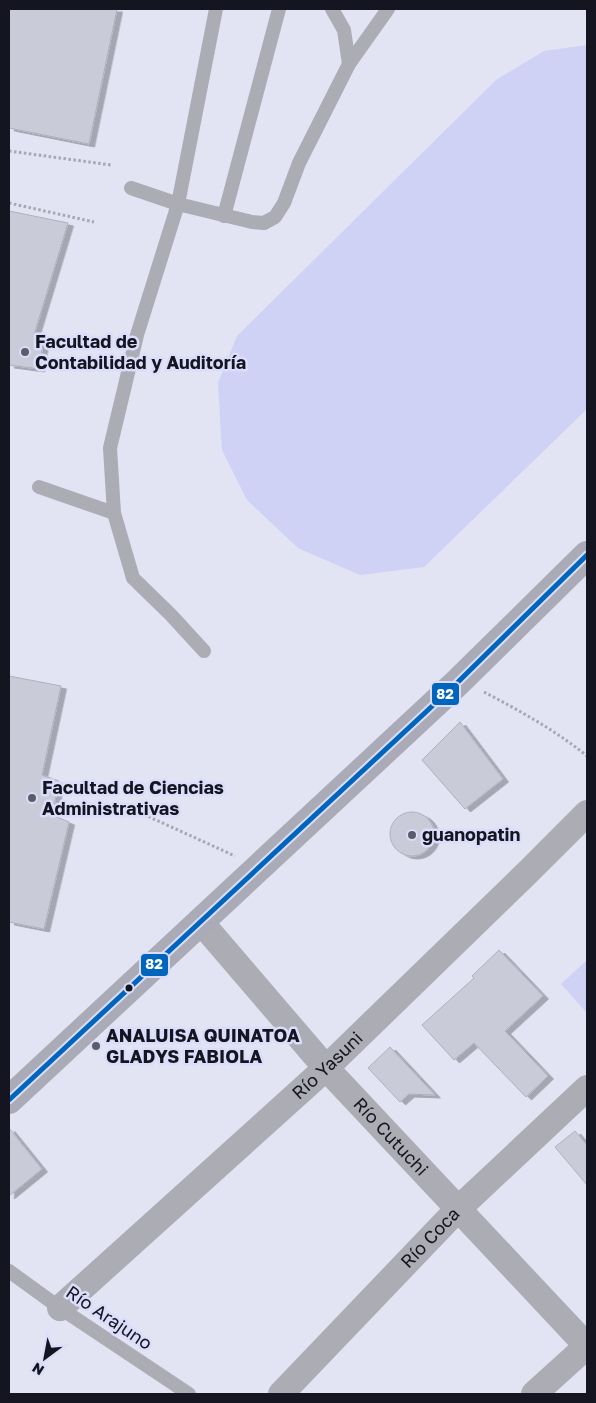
<svg xmlns="http://www.w3.org/2000/svg" width="596" height="1403" font-family="'Golos Text',sans-serif">
	<style>
		.green { fill: #cfd1f5 }
		.building { fill: #cacbd9; stroke: #afb0be; filter: url(#shadow) }
		.lines { fill: none; stroke-linecap: round; stroke-linejoin: round }
		.path { stroke: #a6a7b1; stroke-width: 3; stroke-dasharray: 2.5 2.5; stroke-linecap: butt }
		.lane { stroke: #abacb4; stroke-width: 14 }
		.street { stroke: #abacb4; stroke-width: 26 }
		.secondary { stroke: #aaabb6; stroke-width: 28 }
		.bus-1-casing { stroke: #dbddfa; stroke-width: 9 }
		.bus-1 { stroke: #0065bd; stroke-width: 5 }
		.poi-dot { fill: #5c5d6a; stroke: #dbddfa; stroke-width: 2 }
		.bus-dot { fill: #141521; stroke: #dbddfa; stroke-width: 2 }
		.labels { text-anchor: middle; stroke-width: 5; stroke-linejoin: round; paint-order: stroke }
		.poi-label { font-size: 18px; font-weight: bold; fill: #141521; stroke: #dbddfa; text-anchor: start }
		.street-label { font-size: 18px; fill: #141521; stroke: #dbddfa }
		.line-badge { stroke: #dbddfa; stroke-width: 2 }
		.badge-label { font-size: 14px; text-anchor: middle; font-weight: bold; fill: #fff }
	</style>
	<defs>
		<filter id="shadow"><feDropShadow dx="5.5" dy="3" stdDeviation="0" flood-color="#0004"/></filter>
	</defs>
	<rect width="100%" height="100%" fill="#e2e3f3"/>
	<path class="green" d="M587 45V409L424 567 360 575 298 548 247 500 222 450 218 383 237 336 496 80 544 51Z
		M586 961 587 963V1013L561 984Z"/>
	<path class="building" d="M9 9H117L89 144 9 128Z
		M9 211 68 223 34 335 44 337 39 369 9 365Z
		M9 676 61 686 42 775 59 781 52 815 69 822 44 929 9 922Z
		M460 722 503 779 465 809 422 760Z
		M390 834a22 22 0 1 1 44 0a22 22 0 1 1-44 0Z
		M499 950 543 996 505 1031 548 1076 526 1097 474 1043 454 1060 422 1025 474 978 472 976Z
		M390 1047 435 1095 409 1094 400 1102 368 1068Z
		M9 1128 42 1169 9 1196Z
		M575 1131 587 1145V1185L555 1147Z"/>
	<g class="lines">
		<path class="path" d="M9 151 111 165
			M9 203 94 222
			M484 692C520 711 555 730 587 756
			M121 804 235 856"/>
		<path class="lane" d="M332 9 344 30 349 64
			M131 188 178 204 252 222 264 223 275 217 284 203 299 163 349 64 388 9
			M224 216 279 9
			M39 487 114 513
			M204 651 171 615 133 578 114 513 110 448 137 335 178 204 216 9
			M9 1271 60 1308 189 1394"/>
		<g class="street">
			<path id="s1" d="M200 921 326 1068 587 1346"/>
			<path id="s2" d="M60 1308 326 1068 527 873 587 813"/>
			<path id="s3" d="M281 1394 458 1209 587 1088"/>
			<path d="M534 1394 587 1346"/>
		</g>
		<path class="secondary" d="M9 1100 457 683 587 555"/>
		<defs>
			<path id="bus-1" d="M9 1100 457 683 587 555"/>
		</defs>
		<use href="#bus-1" class="bus-1-casing"/>
		<use href="#bus-1" class="bus-1"/>
	</g>
	<g class="poi-dot">
		<circle cx="25" cy="352" r="5"/>
		<circle cx="32" cy="798" r="5"/>
		<circle cx="412" cy="835" r="5"/>
		<circle cx="96" cy="1046" r="5"/>
	</g>
	<circle class="bus-dot" cx="129" cy="988" r="4.5"/>
	<g class="labels">
		<g class="poi-label">
			<text x="35" y="348">Facultad de<tspan x="35" dy="21">Contabilidad y Auditoría</tspan></text>
			<text x="42" y="794">Facultad de Ciencias<tspan x="42" dy="21">Administrativas</tspan></text>
			<text x="422" y="841">guanopatin</text>
			<text x="106" y="1042">ANALUISA QUINATOA<tspan x="106" dy="21">GLADYS FABIOLA</tspan></text>
		</g>
		<g class="street-label">
			<text dy="6" stroke="none"><textPath href="#s2" startOffset="361">Río Yasuni</textPath></text>
			<text dy="6" stroke="none"><textPath href="#s1" startOffset="288">Río Cutuchi</textPath></text>
			<text dy="6" stroke="none"><textPath href="#s3" startOffset="216">Río Coca</textPath></text>
			<text transform="translate(109 1318) rotate(34)" y="6">Río Arajuno</text>
		</g>
	</g>
	<g class="line-badge">
		<rect x="431" y="682" width="29" height="24" rx="5" fill="#0065bd"/>
		<rect x="140" y="953" width="29" height="24" rx="5" fill="#0065bd"/>
	</g>
	<g class="badge-label">
		<text x="445" y="699">82</text>
		<text x="154" y="969">82</text>
	</g>
	<rect width="596" height="1403" fill="none" stroke="#141521" stroke-width="20"/>
	<g transform="translate(45 1358) rotate(212)" stroke="#dbddfa" stroke-width="4" paint-order="stroke">
	<path d="M0-4L9 19L0 12L-9 19Z" fill="#141521"/>
	<text y="-8" font-size="14" font-weight="bold" text-anchor="middle" fill="#141521">N</text>
	</g>
</svg>
